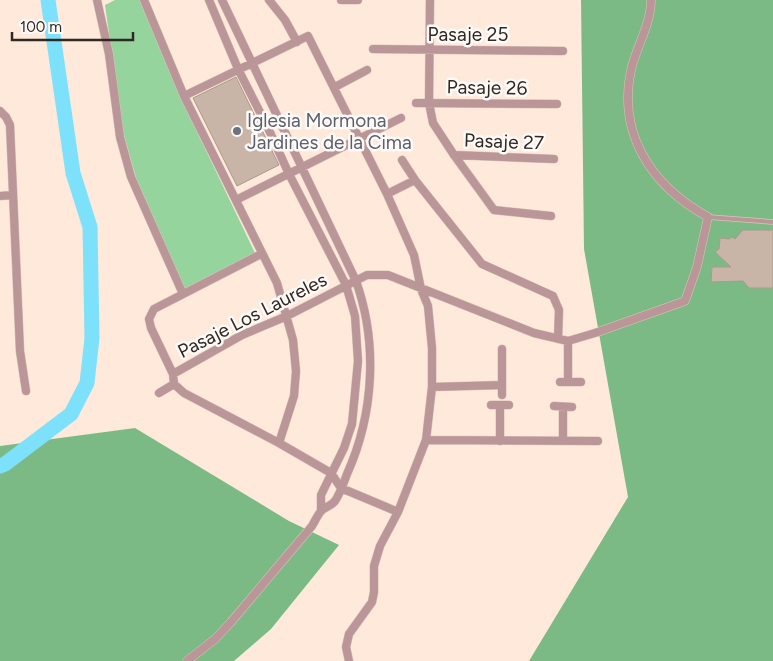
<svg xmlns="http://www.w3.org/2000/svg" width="773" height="661" font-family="Figtree,sans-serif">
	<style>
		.green { fill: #96d49e }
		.forest { fill: #7cba85 }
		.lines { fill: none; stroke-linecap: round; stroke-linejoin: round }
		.river { stroke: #7ee1fc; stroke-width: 15 }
		.building { fill: #c9b5a7; stroke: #ac998b }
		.lane-casing { stroke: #d9c6b9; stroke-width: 5.5 }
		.street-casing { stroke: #d9c6b9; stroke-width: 9 }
		.lane { stroke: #bb9699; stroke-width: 4 }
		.street { stroke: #bb9699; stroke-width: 8 }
		.worship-dot { fill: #6b7280; stroke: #fefaf7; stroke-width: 2 }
		.labels { text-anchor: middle; stroke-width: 5; stroke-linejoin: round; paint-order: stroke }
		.street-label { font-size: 19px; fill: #302823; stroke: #fefaf7 }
		.worship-label { font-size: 19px; fill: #5b616d; stroke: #fefaf7; text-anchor: start }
	</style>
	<rect width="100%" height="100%" fill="#fee9da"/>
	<path class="green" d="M115 0H141L178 92 255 253 185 289 136 178 122 128 105 5Z"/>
	<path class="forest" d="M581 0H773V661H529L628 497 584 249Z
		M135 428 289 521 339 545 271 629 234 661H0V446Z"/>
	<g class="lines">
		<path class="river" d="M0 466 5 464 71 414 87 383 92 338 90 227 73 173 48 0"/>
	</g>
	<path class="building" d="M236 77 279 165 237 186 193 98Z
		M743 230H773V288H749L743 281 711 282 712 267H731L715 252 719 249 720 238 729 239 732 237 735 239Z"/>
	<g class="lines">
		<defs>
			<path id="lane" d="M708 217 773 222"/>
			<path id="street" d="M97 0 109 54 120 137 131 177 183 294
				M144 0 184 96 277 283 293 340 296 371 294 396 279 443
				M209 0 238 69 268 128 289 174 346 285 355 316 358 361 352 424 344 448 321 495V511
				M269 0 285 20 297 42
				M341 0H358
				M430 0 429 103 433 123 454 155 494 210 551 216
				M373 49 563 51
				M335 87 367 70
				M184 96 308 36 387 194 414 255 421 289 428 306 432 348V387L426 440 398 512 380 546 374 566V592L372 602 349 634 346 647 349 661
				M416 103 557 104
				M0 111 6 117 10 125 20 351 26 391
				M454 155 554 159
				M402 160 415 180 482 264 553 296 559 310 558 339
				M387 194 415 180
				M0 196 13 195
				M236 200 401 118
				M261 254 154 309 149 319 151 328 173 374 174 384 184 393 279 443 331 473 341 488 398 512
				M173 374 242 335 287 316 367 275H388L534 333 568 341 595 333 685 301 697 267 708 217C650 185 616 132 632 66 638 44 651 23 651 0
				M560 382H581
				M568 382V341
				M432 387 502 385
				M159 393 174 384
				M502 395V349
				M491 405H509
				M500 405V441
				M554 406 572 407
				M563 407V441
				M426 440 598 441
				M187 661 215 639 231 622 312 526C315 521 318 514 322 510 326 507 332 505 335 501 340 494 344 482 347 474 374 414 378 343 356 281L222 0"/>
		</defs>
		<use href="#lane" class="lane-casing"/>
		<use href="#street" class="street-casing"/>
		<use href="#lane" class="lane"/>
		<use href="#street" class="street"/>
	</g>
	<circle class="worship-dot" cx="237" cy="131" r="5"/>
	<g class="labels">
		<g class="street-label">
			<text x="468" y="41">Pasaje 25</text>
			<text transform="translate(487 87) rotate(1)" y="7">Pasaje 26</text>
			<text transform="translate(504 141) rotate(2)" y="7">Pasaje 27</text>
			<text transform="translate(252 315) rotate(-27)" y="7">Pasaje Los Laureles</text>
		</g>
		<g class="worship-label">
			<text x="247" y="127">Iglesia Mormona<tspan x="247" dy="22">Jardines de la Cima</tspan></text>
		</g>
	</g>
	<path d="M12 32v8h121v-8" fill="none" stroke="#302823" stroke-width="2.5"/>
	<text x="20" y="32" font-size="15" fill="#302823" stroke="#fefaf7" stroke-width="4" paint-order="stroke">100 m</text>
</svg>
